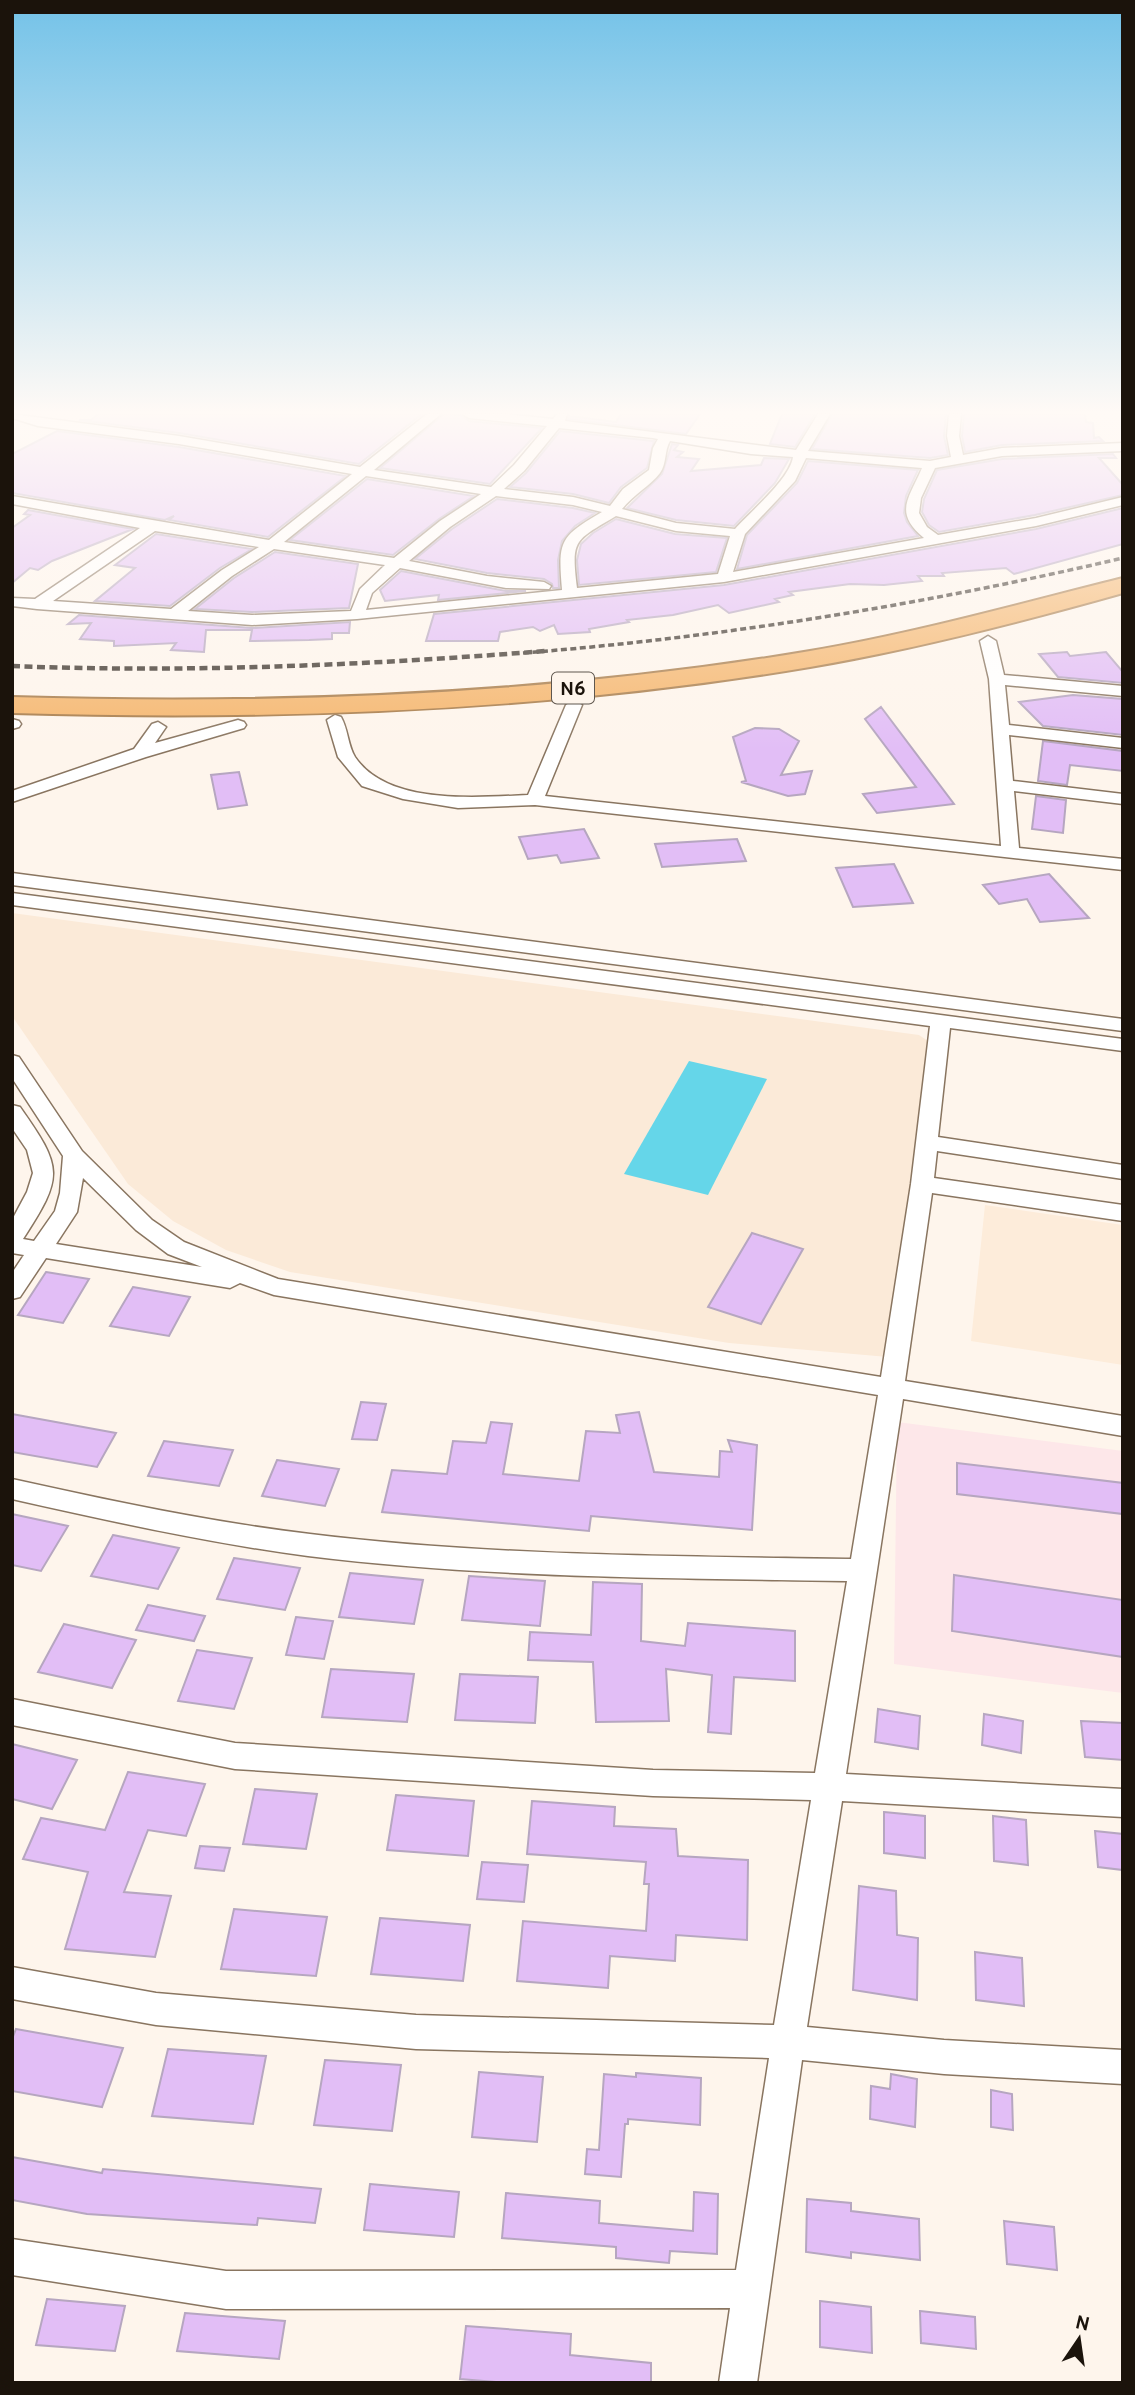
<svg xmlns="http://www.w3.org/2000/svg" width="1135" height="2395" font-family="Overpass,sans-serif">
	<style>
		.commercial { fill: #fbead8 }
		.built { fill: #fdecda }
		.education { fill: #fde7e9 }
		.water { fill: #65d6e9 }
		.building { fill: #e2bef6; stroke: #b6a6c0; stroke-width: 2 }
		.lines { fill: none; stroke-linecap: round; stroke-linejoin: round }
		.street-casing { stroke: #897560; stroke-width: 3 }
		.highway-casing { stroke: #a97e4d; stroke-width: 4 }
		.street { fill: #fff; fill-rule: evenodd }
		.highway { fill: #f5b770; fill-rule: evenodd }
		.rail-far1 { stroke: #403830; stroke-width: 3.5; stroke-dasharray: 6 3.5; stroke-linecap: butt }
		.rail { stroke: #403830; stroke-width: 4.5; stroke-dasharray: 8 4.5; stroke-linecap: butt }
		.labels { text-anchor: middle; stroke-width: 6; stroke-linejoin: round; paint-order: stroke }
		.shield { fill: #fef5ec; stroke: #5f574e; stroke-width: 2 }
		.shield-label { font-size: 19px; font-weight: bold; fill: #1b130b }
	</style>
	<rect width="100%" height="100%" fill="#fef5ec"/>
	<path class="commercial" d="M12 913 919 1035 931 1043 888 1357 729 1343 290 1272 226 1250 173 1221 128 1184 12 1016Z"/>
	<path class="built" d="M985 1205 1123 1225V1365L971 1341Z"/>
	<path class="education" d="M897 1422 1123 1451V1693L894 1664Z"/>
	<path class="water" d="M689 1061 767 1079 708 1195 624 1174Z"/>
	<path class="building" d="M98 414H422L359 464 179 433 79 420H91Z
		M444 414 461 415 469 421 542 428 490 484 380 468Z
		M621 414H700L686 434 568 419 569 416 616 422Z
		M782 414H815L795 447 770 444Z
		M832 414H946L944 436 948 455 930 458 812 449Z
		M964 414H1085L1086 422 1093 423 1094 438 1099 437 1103 441 1002 445 965 452 962 436Z
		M57 431 179 447 346 476 268 537 169 520 174 516 165 520 12 493V454Z
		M560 431 653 441H654L647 468 621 487 609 503 573 494 510 487 526 473Z
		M672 444 678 445 674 450 683 452 677 457 699 459 691 471 761 465 764 458 789 459 775 483 734 526 676 520 627 508 662 474Z
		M1113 454 1116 458H1099L1123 485V495L1035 515 939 532 929 525 922 512 924 499 937 470 1002 459Z
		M808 461 918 470 906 496 904 513 907 522 918 536 737 569 747 535 797 483Z
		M367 479 474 496 439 519 393 555 290 540Z
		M497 499 573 508 595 513 575 526 562 541 558 560 559 588H553L552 584 544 579 487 573 415 559 452 529Z
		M1123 508V544L1014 574 1006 568 942 573 944 576H918L922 581 884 585 850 584 789 592 793 595 775 599 779 602 729 613 718 605 673 615 627 620 629 622 589 629 590 632 558 634 554 625 540 631 533 627 500 632 498 641H426L434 614 724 585 1036 529Z
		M28 510 133 529 52 561 38 570 30 568 12 583V528L30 515 24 514Z
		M616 519 675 534 727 538 716 572 579 585 577 560 581 544 593 533Z
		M156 534 252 549 220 568 170 606 95 601 135 568 115 565Z
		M275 552 358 564 349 608 252 612 195 609 234 578Z
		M401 571 506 591H526L438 600 439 595 385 601 380 590Z
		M79 615 252 628 350 622 349 633H332V639L309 640 250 641 252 630H206L204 652 171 650 176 643 114 646V641L80 639 91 623 68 624Z
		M1067 652 1070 656 1106 652 1123 672V683L1058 677 1039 654Z
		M1073 695 1123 699V735L1043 726 1019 702Z
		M881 707 954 804 877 813 863 794 916 787 865 719Z
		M755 728 779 729 799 741 781 775 812 771 805 794 788 796 741 782 746 781 733 737Z
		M1043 741 1123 751V771L1070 765 1067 785 1038 781Z
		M239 772 247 805 218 809 211 775Z
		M1036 796 1066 800 1063 833 1032 829Z
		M584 829 599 858 561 863 557 855 528 859 519 837Z
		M737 839 746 861 662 867 655 844Z
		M894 864 913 903 853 907 836 868Z
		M1049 874 1089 918 1040 922 1027 899 999 904 983 885Z
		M752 1233 803 1249 761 1324 708 1307Z
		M46 1272 89 1279 63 1323 18 1315Z
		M133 1287 190 1297 169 1336 110 1326Z
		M361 1402 386 1404 377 1440 352 1439Z
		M639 1412 654 1472 719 1477 720 1451 732 1452 728 1440 757 1445 752 1530 591 1516 589 1531 382 1512 392 1470 447 1474 453 1441 486 1443 491 1422 512 1424 503 1474 579 1481 586 1431 620 1433 616 1415Z
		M12 1414 116 1433 97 1467 12 1452Z
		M164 1441 233 1450 219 1486 148 1476Z
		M277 1460 339 1469 325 1506 262 1496Z
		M957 1463 1123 1483V1514L957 1494Z
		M12 1514 68 1526 41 1571 12 1565Z
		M113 1535 179 1548 158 1589 91 1576Z
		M234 1558 300 1568 285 1610 217 1599Z
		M350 1573 423 1580 414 1624 339 1617Z
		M954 1575 1123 1600V1657L952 1631Z
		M469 1576 545 1581 540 1626 462 1620Z
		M593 1582 642 1584 641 1641 685 1646 688 1623 795 1631V1681L734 1677 731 1734 708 1732 712 1675 666 1669 669 1721 596 1722 593 1662 528 1660 530 1632 591 1635Z
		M148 1605 205 1616 194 1641 136 1630Z
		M296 1617 333 1621 324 1659 286 1655Z
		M64 1624 136 1640 112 1688 38 1672Z
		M197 1650 252 1658 234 1709 178 1701Z
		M331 1669 414 1674 407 1722 322 1717Z
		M460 1674 538 1677 535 1723 455 1720Z
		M878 1709 920 1716 918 1749 875 1742Z
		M984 1714 1023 1721 1021 1753 982 1745Z
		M1081 1721 1123 1723V1760L1085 1757Z
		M12 1744 77 1760 52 1809 12 1799Z
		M128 1772 205 1784 186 1836 148 1830 124 1892 171 1896 155 1957 65 1949 88 1872 23 1859 41 1818 105 1830Z
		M255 1789 317 1794 306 1849 243 1844Z
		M396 1795 474 1801 468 1856 387 1850Z
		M532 1801 615 1807 614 1826 676 1829 678 1856 748 1860 747 1940 676 1935 675 1961 610 1956 608 1988 517 1981 523 1921 646 1931 649 1884H644L646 1862 527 1854Z
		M884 1812 925 1816V1858L884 1853Z
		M993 1816 1026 1820 1028 1865 994 1861Z
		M1095 1831 1123 1834V1870L1098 1867Z
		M200 1846 230 1848 224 1871 195 1868Z
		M482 1862 528 1865 524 1902 477 1899Z
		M859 1886 896 1891 897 1935 918 1938 917 2000 853 1990Z
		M234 1909 327 1917 316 1976 221 1969Z
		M380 1918 470 1925 463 1981 371 1974Z
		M975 1952 1022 1958 1024 2006 976 2000Z
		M16 2029 123 2048 102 2107 12 2091V2039Z
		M168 2049 266 2056 253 2124 152 2116Z
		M325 2060 401 2065 392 2131 314 2125Z
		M479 2072 543 2077 537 2142 472 2137Z
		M636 2073 701 2078 700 2125 628 2119V2124H625L621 2177 585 2174 587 2149 599 2150 604 2074 636 2077Z
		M891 2074 917 2079 915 2127 870 2119 871 2086 890 2089Z
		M991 2090 1012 2094 1013 2130 991 2127Z
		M12 2157 102 2173 103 2169 321 2189 315 2223 258 2218 257 2225 87 2214 12 2200Z
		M370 2184 459 2192 454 2237 364 2230Z
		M694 2192 718 2194 717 2254 670 2251 669 2263 616 2258V2247L502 2238 506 2193 600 2201 599 2223 693 2231Z
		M807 2199 851 2203V2211L919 2219 920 2260 851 2252V2258L806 2252Z
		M1004 2221 1054 2227 1057 2270 1007 2264Z
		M47 2299 125 2306 115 2351 36 2345Z
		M820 2301 871 2307 872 2353 820 2347Z
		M920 2311 975 2317 976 2349 921 2343Z
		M185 2313 285 2321 279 2359 177 2351Z
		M466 2326 571 2334 570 2355 651 2363V2383H508L460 2379Z"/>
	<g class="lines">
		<defs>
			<path id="street" d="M12 414 179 436 360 467 427 414H441L374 470 491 487 514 465 547 426 469 418 463 414H506L553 419 557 414H567L565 421 796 450 818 414H830L808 451 930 461 951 457 947 436 949 414H961L959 436 963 455 1002 448 1123 443V451L1002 456 935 468 921 498 919 513 927 527 938 535 1036 518 1123 497V505L1036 526 724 582 357 619 252 625 37 609 12 606V598L35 599 140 528 12 504V496L269 540 352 474 179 444 38 426 12 418ZM559 428 653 438 658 439 653 448 649 470 623 489 610 506 573 497 504 489 524 471ZM670 441 751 454 793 457C790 479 750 512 735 529L676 523 622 509C634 494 650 486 660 473 667 463 664 451 670 441ZM806 458 922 468C909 499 893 512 924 538L733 572 745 534 795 481ZM366 476 481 494 440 521 394 558 284 542ZM496 496 573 505 602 512C559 537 558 541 562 590L366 610 372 593 400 568 506 588 549 589 551 586 544 582 487 576 409 561 450 527ZM616 516 676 531 730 536 718 574 577 588C571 539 574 541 616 516ZM155 531 259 547 222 570 171 609 53 601ZM274 549 385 565 360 589 351 611 252 615 188 611 232 576Z
				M988 636 996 641 1004 675 1123 686V696L1005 685 1009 725 1123 738V748L1009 735 1013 781 1123 794V804L1014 791 1019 848 1123 859V870L535 805 458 808 403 799 362 786 338 757 327 720 335 715 341 717C348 729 348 746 355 757 388 806 477 797 528 795L566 705 574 700 582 705 545 796 1001 846 989 679 980 641Z
				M12 719 19 721 21 724 19 727 12 729Z
				M238 720 244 722 246 725 244 728 146 757 12 802V791L134 749 152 724 158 722 166 727 155 743Z
				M12 873 1123 1019V1031L12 885Z
				M12 893 1123 1039V1051L950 1028 938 1137 1123 1165V1179L937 1151 934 1178 1123 1205V1221L932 1193 905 1381 1123 1416V1436L903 1399 846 1774 1123 1789V1817L842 1801 807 2027 944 2040 1123 2050V2084L944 2074 802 2060 757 2383H719L730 2308 226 2309 12 2275V2239L226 2271 736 2270 769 2058 416 2049 156 2025 12 1999V1967L156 1993 416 2015 774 2025 811 1800 653 1796 235 1769 12 1725V1699L235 1743 653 1770 815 1773 847 1581C668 1578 487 1578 308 1556 209 1543 110 1521 12 1499V1479C111 1501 210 1522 310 1534 489 1556 670 1556 851 1559L878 1395 274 1295 240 1283 230 1288 46 1258 20 1297 12 1299V1273L24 1255 12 1253V1220L27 1192 33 1173 27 1150 12 1128V1105L20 1107C63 1168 64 1176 23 1239L34 1241 55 1211 60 1193 63 1156 12 1078V1055L19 1057 82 1151 152 1220 184 1242 278 1279 881 1377 911 1184 930 1026 12 905ZM83 1178 136 1230 168 1254 202 1267 56 1244 77 1212Z"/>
			<path id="highway" d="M1123 578V593C1020 622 916 649 810 667 548 711 278 721 12 713V697C278 705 548 695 810 651 916 633 1019 604 1123 578Z"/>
		</defs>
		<use href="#street" class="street-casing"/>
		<use href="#highway" class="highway-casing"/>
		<use href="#street" class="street"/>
		<use href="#highway" class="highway"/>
		<path class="rail-far1" d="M523 653C725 637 926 604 1123 558"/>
		<path class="rail" d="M12 666C189 673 369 665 545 651"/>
	</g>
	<linearGradient id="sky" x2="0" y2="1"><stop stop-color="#73c2e8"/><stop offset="0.55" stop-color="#fffaf6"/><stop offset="1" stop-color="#fffaf6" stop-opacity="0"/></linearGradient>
	<rect width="1135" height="750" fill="url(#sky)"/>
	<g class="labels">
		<rect class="shield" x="552" y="672.5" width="42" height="31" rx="5"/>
		<g class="shield-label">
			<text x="573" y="695">N6</text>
		</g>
	</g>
	<rect width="1135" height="2395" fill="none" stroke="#1b130b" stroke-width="28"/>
	<g transform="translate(1079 2339) rotate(13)" stroke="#fef5ec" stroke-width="5" paint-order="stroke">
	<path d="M0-5L12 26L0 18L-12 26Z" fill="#1b130b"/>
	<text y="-10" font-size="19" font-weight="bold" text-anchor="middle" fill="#1b130b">N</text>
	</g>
</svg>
